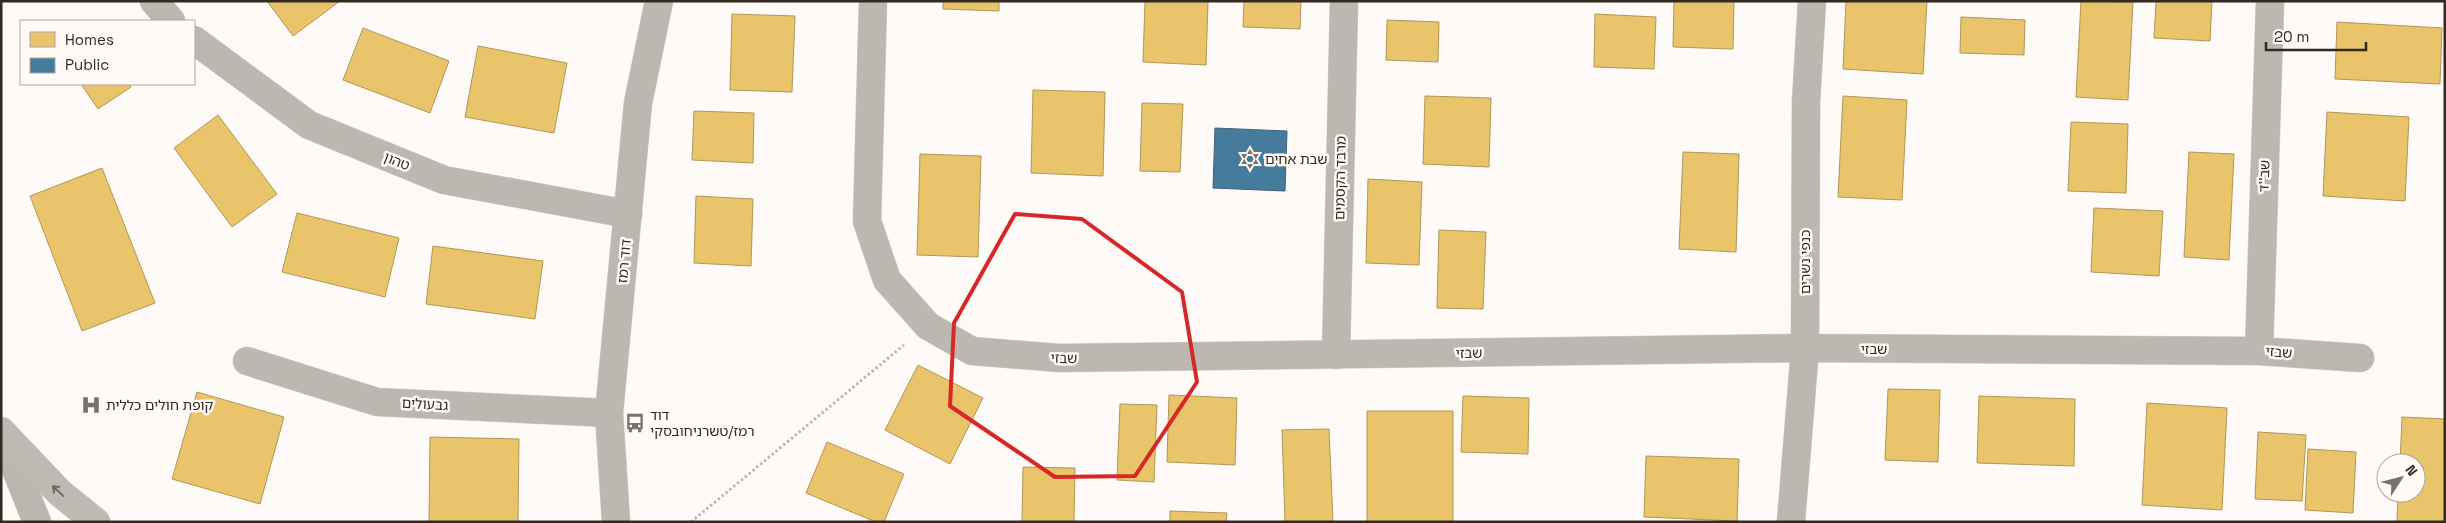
<svg xmlns="http://www.w3.org/2000/svg" width="2446" height="523" font-family="'Space Grotesk','Noto Sans Hebrew',sans-serif">
	<style>
		.homes { fill: #e9c46a; stroke: #b29654 }
		.public { fill: #457b9d; stroke: #3f6278 }
		.lines { fill: none; stroke-linecap: round; stroke-linejoin: round }
		.minor-casing { stroke: #d8d4d1; stroke-width: 29 }
		.tertiary-casing { stroke: #d8d4d1; stroke-width: 29 }
		.secondary-casing { stroke: #d8d4d1; stroke-width: 29 }
		.primary-casing { stroke: #d8d4d1; stroke-width: 29 }
		.path { stroke: #bdbab6; stroke-width: 3; stroke-dasharray: 2.5 2.5; stroke-linecap: butt }
		.minor { stroke: #bab8b1; stroke-width: 28 }
		.tertiary { stroke: #bab8b1; stroke-width: 28 }
		.secondary { stroke: #bab7b0; stroke-width: 28 }
		.primary { stroke: #bcbab3; stroke-width: 28 }
		.oneway { stroke: #706a62 }
		.marked { fill: none; stroke: #d62828; stroke-width: 4; stroke-linejoin: round }
		.labels { text-anchor: middle; stroke-width: 5; stroke-linejoin: round; paint-order: stroke }
		.poi-label { font-size: 14px; fill: #322920; stroke: #fffaf5; text-anchor: start }
		.street-label { font-size: 14px; fill: #322920; stroke: #fffaf5 }
	</style>
	<rect width="100%" height="100%" fill="#fdfaf7"/>
	<path class="homes" d="M267 1H340L293 36Z
		M943 1H999V11L943 9Z
		M1145 1H1208L1206 65 1143 62Z
		M1244 1H1301L1300 29 1243 27Z
		M1674 1H1734L1733 49 1673 47Z
		M1846 1H1927L1923 74 1843 69Z
		M2081 1 2133 2 2128 100 2076 97Z
		M2156 1H2212L2210 41 2154 38Z
		M732 14 795 16 792 92 730 90Z
		M1595 14 1656 17 1654 69 1594 67Z
		M1961 17 2025 20 2024 55 1960 53Z
		M1387 20 1439 22 1438 62 1386 60Z
		M2337 22 2442 28 2440 84 2335 79Z
		M363 28 449 61 430 113 343 80Z
		M478 46 567 63 554 133 465 117Z
		M81 84H129L131 87 98 109Z
		M1033 90 1105 92 1103 176 1031 173Z
		M1425 96 1491 98 1489 167 1423 164Z
		M1843 96 1907 100 1902 200 1838 197Z
		M1142 103 1183 104 1180 172 1140 171Z
		M694 111 754 113 753 163 692 160Z
		M2327 112 2409 117 2405 201 2323 196Z
		M218 115 277 194 232 227 174 148Z
		M2071 122 2128 124 2126 193 2068 191Z
		M1683 152 1739 154 1736 252 1679 249Z
		M2189 152 2234 154 2229 260 2184 257Z
		M920 154 981 156 978 257 917 255Z
		M102 168 155 303 82 331 30 196Z
		M1368 179 1422 182 1419 265 1366 263Z
		M696 196 753 199 751 266 694 263Z
		M2094 208 2163 211 2159 276 2091 272Z
		M297 213 399 238 385 297 282 272Z
		M1439 230 1486 232 1483 309 1437 308Z
		M433 246 543 261 535 319 426 304Z
		M918 365 983 398 950 464 885 430Z
		M1888 389 1940 390 1938 462 1885 460Z
		M197 392 284 417 260 504 172 479Z
		M1169 395 1237 398 1235 465 1167 462Z
		M1463 396 1529 398 1528 454 1461 452Z
		M1979 396 2075 399 2074 466 1977 463Z
		M2147 403 2227 408 2222 510 2142 505Z
		M1120 404 1157 405 1154 482 1117 480Z
		M1367 411H1453V522H1367Z
		M2402 417 2445 419V522H2397L2398 493H2416V463H2400Z
		M1329 429 1333 522H1285L1282 430Z
		M2258 432 2306 435 2302 501 2255 499Z
		M430 437 519 439 518 522H429Z
		M827 442 904 474 884 522H876L806 493Z
		M2308 449 2356 452 2353 513 2305 510Z
		M1646 456 1739 459 1737 521 1644 517Z
		M1023 467 1075 468 1074 522H1022Z
		M1170 511 1227 513 1226 522H1170Z"/>
	<path class="public" d="M1215 128 1287 131 1285 191 1213 188Z"/>
	<g class="lines">
		<defs>
			<path id="minor" d="M154 1 171 21
				M873 1 867 221 887 280 928 326 972 351 1059 358 1805 348 2259 351 2360 358
				M194 40 309 125 444 180 628 214
				M2259 351 2270 1
				M1336 355 1344 1
				M247 361 377 402 609 413
				M1791 522 1805 348 1806 101 1812 1"/>
			<path id="tertiary" d="M616 522 609 413 638 103 659 1"/>
			<path id="secondary" d="M1 432 37 522"/>
			<path id="primary" d="M1 431 60 493 96 522"/>
		</defs>
		<use href="#minor" class="minor-casing"/>
		<use href="#tertiary" class="tertiary-casing"/>
		<use href="#secondary" class="secondary-casing"/>
		<use href="#primary" class="primary-casing"/>
		<path class="path" d="M691 522 904 345"/>
		<use href="#minor" class="minor"/>
		<use href="#tertiary" class="tertiary"/>
		<use href="#secondary" class="secondary"/>
		<use href="#primary" class="primary"/>
	</g>
	<defs><path id="oneway-shaft" d="M-6 0H5M1.5-3L5.5 0L1.5 3" fill="none" stroke-width="1.6" stroke-linecap="round" stroke-linejoin="round" transform="scale(1.25)"/></defs>
	<use class="oneway" href="#oneway-shaft" transform="translate(58 491) rotate(-137)"/>
	<path class="marked" d="M1015 214 1082 219 1182 292 1197 382 1135 476 1055 477 950 406 954 323Z"/>
	<defs>
		<symbol id="synagogue-bare" viewBox="-9 -9 18 18"><path d="M0-6.5L5.6 3.2H-5.6ZM0 6.5L5.6-3.2H-5.6Z" fill="#79726b" stroke="#fffaf5" stroke-width="2.5" paint-order="stroke"/></symbol>
		<symbol id="hospital-bare" viewBox="-9 -9 18 18"><path d="M-5-5h3v3.5h4V-5h3V5h-3V1.5h-4V5h-3Z" fill="#79726b" stroke="#fffaf5" stroke-width="2.5" paint-order="stroke"/></symbol>
		<symbol id="bus-bare" viewBox="-9 -9 18 18"><path d="M-5-6H5V4H4V6H2V4H-2V6H-4V4H-5ZM-3.5-4V0h7V-4ZM-3.5 1.2v1.5H-2V1.2ZM2 1.2v1.5H3.5V1.2Z" fill="#79726b" stroke="#fffaf5" stroke-width="2.5" paint-order="stroke"/></symbol>
	</defs>
	<g fill-rule="evenodd">
		<use href="#synagogue-bare" x="1236" y="145" width="28" height="28"/>
		<use href="#hospital-bare" x="77" y="391" width="28" height="28"/>
		<use href="#bus-bare" x="621" y="409" width="28" height="28"/>
	</g>
	<g class="labels">
		<g class="poi-label">
			<text x="1265" y="164">שבת אחים</text>
			<text x="106" y="410">קופת חולים כללית</text>
			<text x="650" y="420">דוד<tspan x="650" dy="16">רמז/טשרניחובסקי</tspan></text>
		</g>
		<g class="street-label">
			<text transform="translate(397 161) rotate(22)" y="5">טהון</text>
			<text transform="translate(2264 176) rotate(-88)" y="5">שב''ד</text>
			<text transform="translate(1340 178) rotate(-89)" y="5">מרבד הקסמים</text>
			<text transform="translate(624 261) rotate(-85)" y="5">דוד רמז</text>
			<text transform="translate(1805 262) rotate(-90)" y="5">כנפי נשרים</text>
			<text x="1874" y="354">שבזי</text>
			<text transform="translate(2279 352) rotate(4)" y="5">שבזי</text>
			<text transform="translate(1469 353) rotate(-1)" y="5">שבזי</text>
			<text transform="translate(1064 358) rotate(1)" y="5">שבזי</text>
			<text transform="translate(425 404) rotate(3)" y="5">גבעולים</text>
		</g>
	</g>
	<rect width="2446" height="523" fill="none" stroke="#322920" stroke-width="5"/>
	<rect x="20" y="20" width="175" height="65" fill="#fffaf5" stroke="#ada6a0"/>
	<rect x="30" y="32" width="25" height="15" fill="#e9c46a" stroke="#ada6a0"/>
	<text x="65" y="45" font-size="15" fill="#322920">Homes</text>
	<rect x="30" y="58" width="25" height="15" fill="#457b9d" stroke="#ada6a0"/>
	<text x="65" y="70" font-size="15" fill="#322920">Public</text>
	<g transform="translate(2401 478) rotate(54)"><circle r="24" fill="#fffaf5" stroke="#ada6a0"/>
	<path d="M0-4L9 19L0 12L-9 19Z" fill="#79726b"/>
	<text y="-8" font-size="14" font-weight="bold" text-anchor="middle" fill="#322920">N</text>
	</g>
	<path d="M2266 42v8h100v-8" fill="none" stroke="#322920" stroke-width="2.5"/>
	<text x="2274" y="42" font-size="15" fill="#322920" stroke="#fffaf5" stroke-width="4" paint-order="stroke">20 m</text>
</svg>
